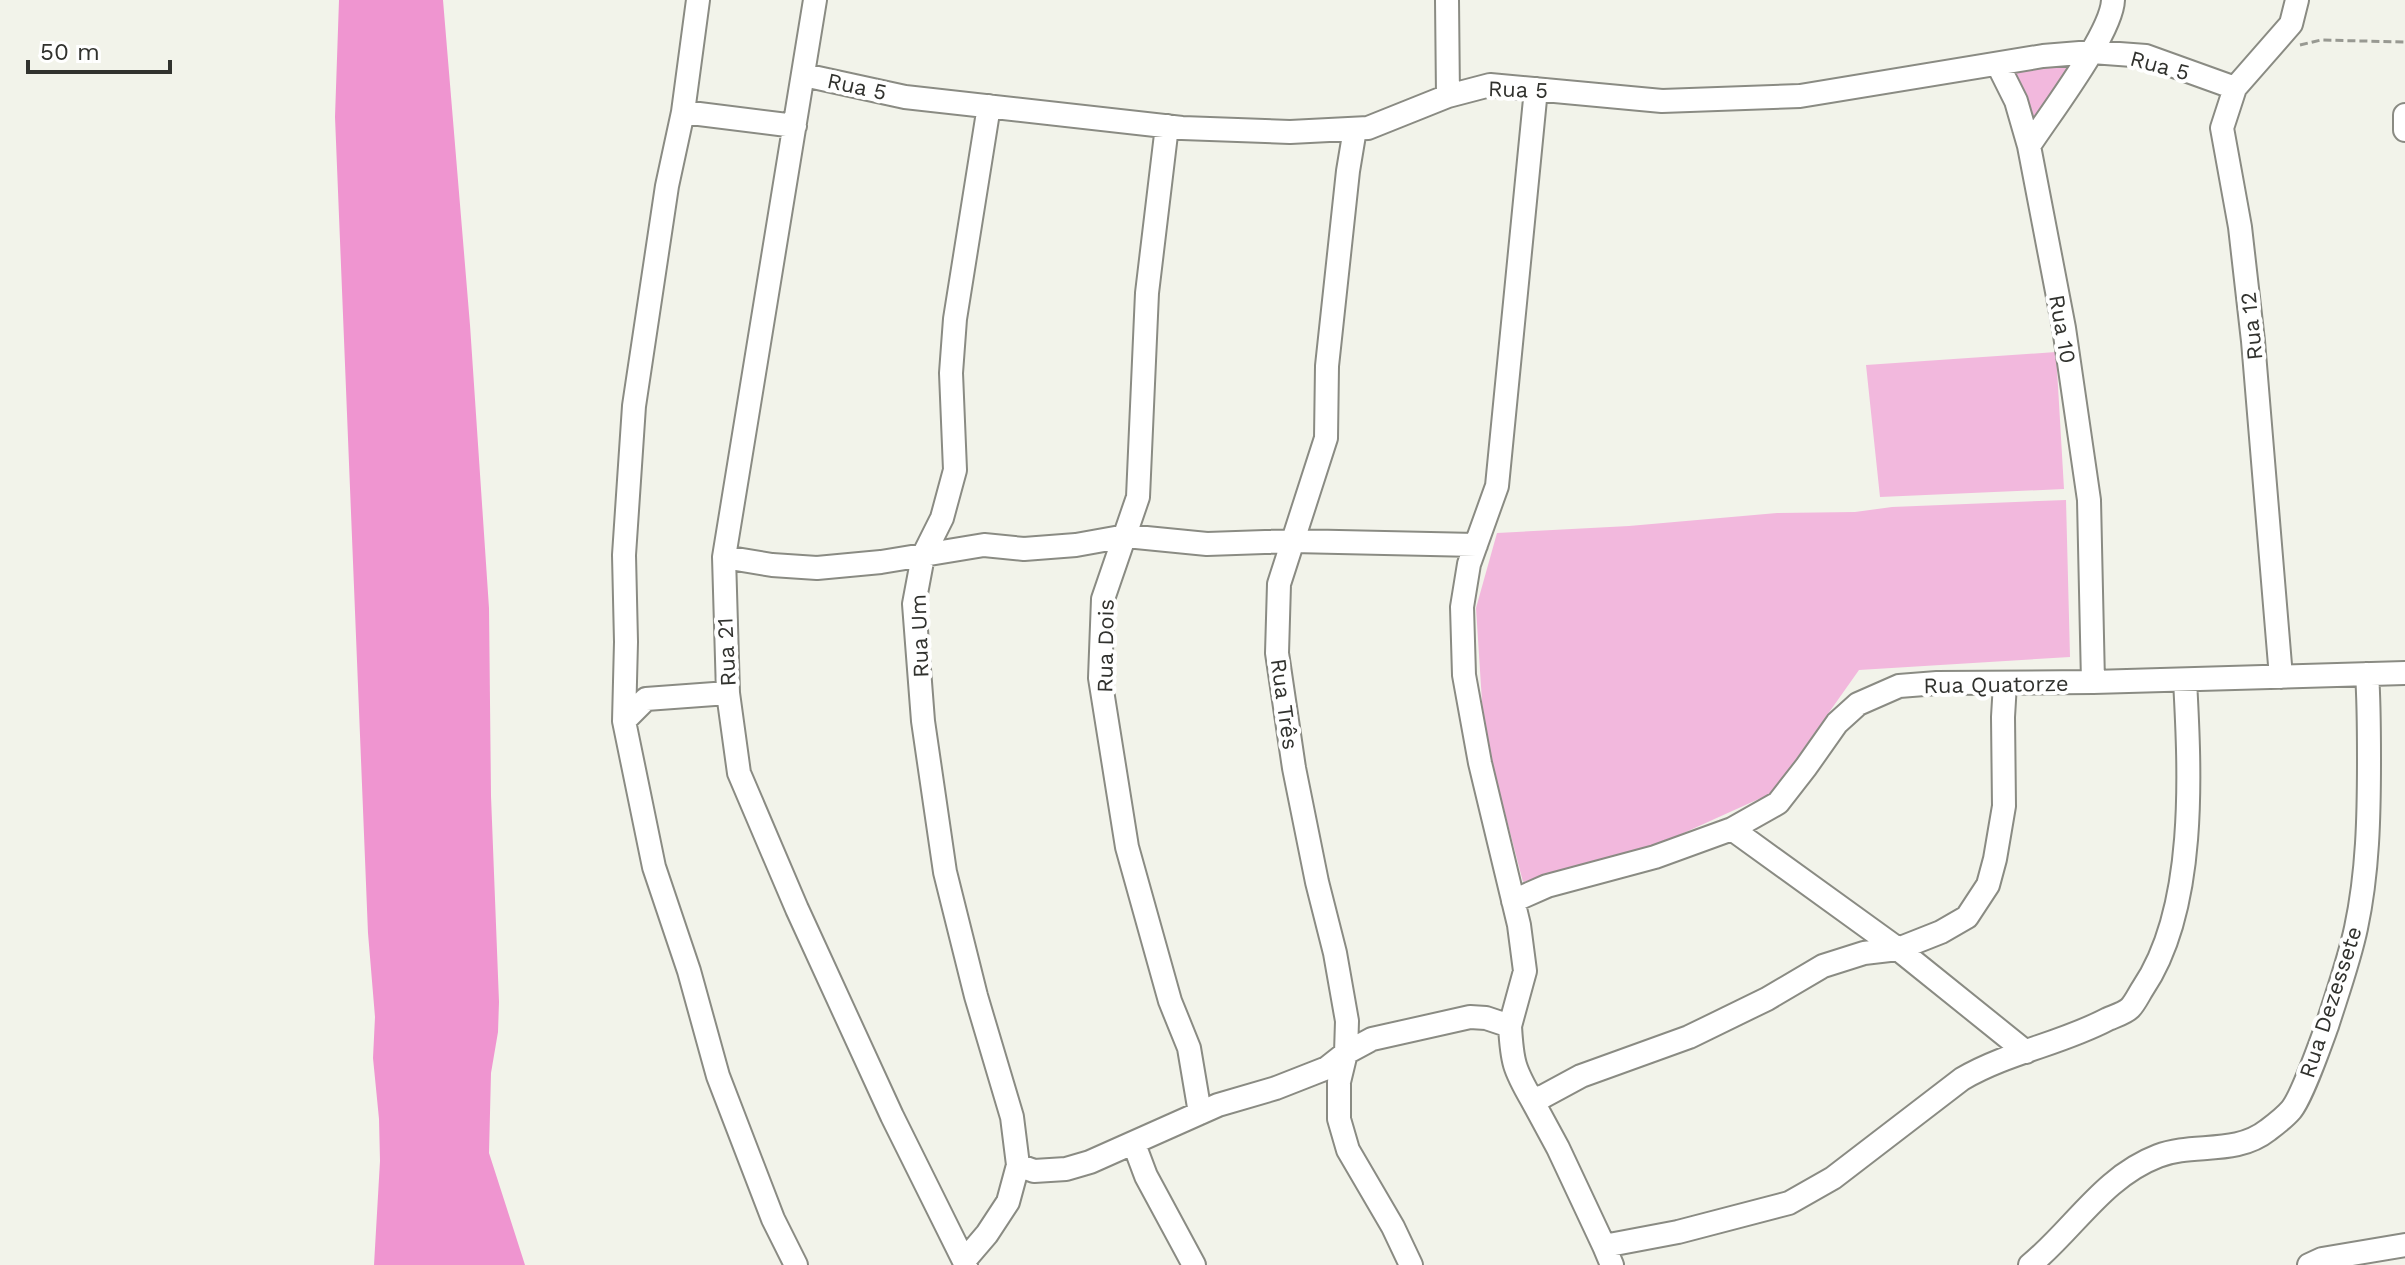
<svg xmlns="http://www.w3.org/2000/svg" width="2405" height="1265" font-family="'Work Sans',sans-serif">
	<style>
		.green { fill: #f2b8dd }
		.water { fill: #ef95d0 }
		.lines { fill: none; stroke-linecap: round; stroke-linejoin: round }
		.minor-casing { stroke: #8a8b83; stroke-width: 26 }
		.path { stroke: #989992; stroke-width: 3; stroke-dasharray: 8 4; stroke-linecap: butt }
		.minor { stroke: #fff; stroke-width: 22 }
		.labels { text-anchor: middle; stroke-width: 8; stroke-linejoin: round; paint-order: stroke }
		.street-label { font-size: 22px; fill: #31322e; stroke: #fff }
	</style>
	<rect width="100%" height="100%" fill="#f2f3ea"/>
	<path class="green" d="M2083 58 2032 135 2004 68Z
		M2056 352 2064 489 1880 497 1866 365Z
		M2066 500 2070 657 1859 670 1772 793 1657 845 1523 882 1484 733 1476 608 1497 533 1629 526 1777 513 1855 512 1892 507Z"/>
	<path class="water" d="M339 0H443L470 325 489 608 491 796 499 1002 498 1032 491 1073 489 1153 525 1265H374L380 1161 379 1119 373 1058 375 1017 368 933 335 117Z"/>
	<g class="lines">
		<defs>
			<path id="minor" d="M698 0 683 112 667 186 634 406 624 555 626 642 624 721 654 867 689 971 718 1076 773 1219 796 1265
				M815 0 724 557 728 693 739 773 797 909 892 1116 964 1261
				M1447 0 1448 96
				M1998 65 2016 101 2029 146
				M804 75 905 97 1182 128 1290 132 1368 128 1448 96 1490 85 1662 101 1800 96 2043 56 2092 52 2146 56 2235 88
				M989 106 955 319 951 373 955 470 942 518 923 556 914 604 923 721 945 872 976 996 1012 1117 1018 1165
				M683 112 795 126
				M2405 115V130
				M1167 126 1147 293 1138 497 1103 599 1100 678 1127 847 1170 1001 1189 1048 1200 1113
				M1355 129 1348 171 1327 366 1326 438 1279 584 1277 653 1294 768 1317 882 1335 953 1347 1021 1346 1053 1339 1082V1119L1348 1150 1393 1227 1411 1265
				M724 557 772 565 817 568 881 562 984 545 1024 549 1076 545 1126 536 1207 544 1293 541 1476 545
				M2281 677 2253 341 2240 227 2222 128 2235 88 2291 24 2297 0
				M2093 682 2089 500 2064 328 2029 146C2049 115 2112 33 2113 0
				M2005 683 2003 717 2004 806 1995 859 1988 885 1967 917 1941 932 1898 949 1864 953 1823 966 1767 999 1689 1037 1581 1076 1544 1096 1532 1100 1558 1148 1604 1246 1678 1232 1789 1203 1833 1178 1962 1079C2008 1052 2061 1044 2108 1019 2115 1016 2125 1013 2130 1008 2135 1003 2139 994 2143 988 2197 908 2190 772 2185 680
				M624 721 646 699 728 693
				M1732 829 1898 949 2026 1052
				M1513 901 1547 886 1655 857 1732 829 1778 803 1806 767 1837 723 1858 704 1899 686 1937 683 2093 682 2405 673
				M1510 1026C1512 1062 1514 1069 1532 1100
				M1134 1144 1146 1176 1194 1265
				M1604 1246 1612 1265
				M966 1265 964 1261 987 1234 1008 1202 1018 1165 1034 1171 1066 1169 1090 1162 1218 1105 1276 1088 1327 1068 1346 1053 1372 1039 1470 1017 1486 1018 1510 1026 1525 971 1519 925 1480 763 1464 675 1462 607 1469 564 1497 486 1536 89
				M2030 1265C2074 1229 2103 1177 2158 1156 2193 1142 2235 1156 2268 1130 2276 1124 2285 1117 2291 1110 2302 1097 2320 1045 2327 1026 2337 994 2349 961 2356 928 2368 872 2369 815 2369 759 2369 730 2369 702 2367 674
				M2309 1265 2322 1259 2405 1245"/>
		</defs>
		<use href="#minor" class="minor-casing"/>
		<path class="path" d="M2300 45 2321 40 2405 42"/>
		<use href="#minor" class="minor"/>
	</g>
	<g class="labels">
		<g class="street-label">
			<text transform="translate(2160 65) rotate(15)" y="8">Rua 5</text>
			<text transform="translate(857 86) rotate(12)" y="8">Rua 5</text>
			<text transform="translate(1518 89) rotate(2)" y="8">Rua 5</text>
			<text transform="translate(2251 326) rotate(-96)" y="8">Rua 12</text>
			<text transform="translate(2063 329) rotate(80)" y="8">Rua 10</text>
			<text transform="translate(919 636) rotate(-92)" y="8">Rua Um</text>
			<text transform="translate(1105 646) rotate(-89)" y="8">Rua Dois</text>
			<text transform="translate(726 652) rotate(-93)" y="8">Rua 21</text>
			<text transform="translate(1996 684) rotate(-1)" y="8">Rua Quatorze</text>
			<text transform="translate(1285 704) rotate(82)" y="8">Rua Três</text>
			<text transform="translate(2330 1002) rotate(-72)" y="8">Rua Dezessete</text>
		</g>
	</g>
	<path d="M28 60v12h142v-12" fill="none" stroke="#31322e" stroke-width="4"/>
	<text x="40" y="60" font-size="24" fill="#31322e" stroke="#ffffff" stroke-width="6" paint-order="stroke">50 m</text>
</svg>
